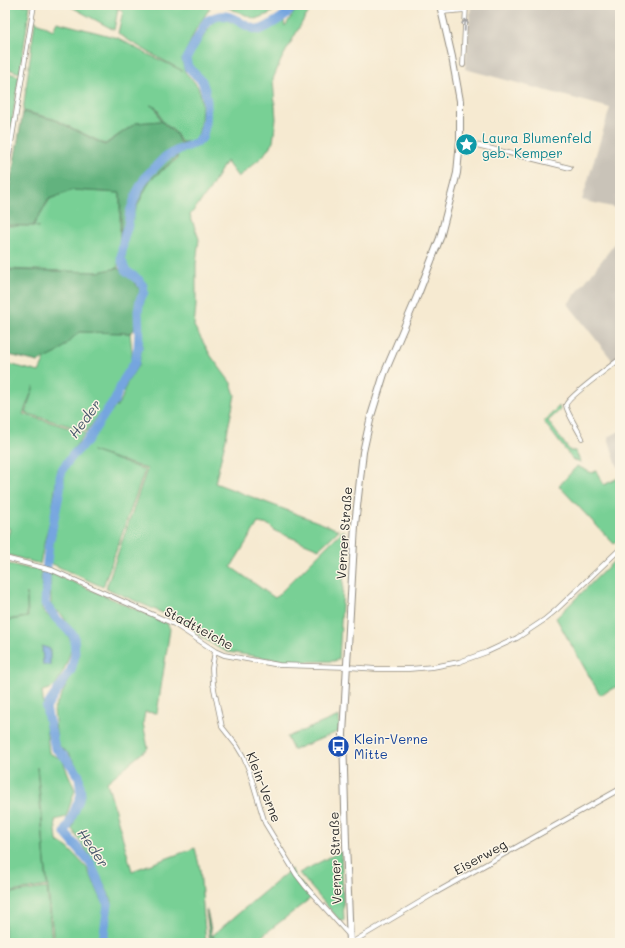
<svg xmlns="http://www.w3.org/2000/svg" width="625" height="948" font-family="Mali,sans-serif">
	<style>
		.industrial { fill: #c9c3b8 }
		.green { fill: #78d095; stroke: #527e60 }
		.forest { fill: #62b27e; stroke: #466e54 }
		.water { fill: #74a5df; stroke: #506885 }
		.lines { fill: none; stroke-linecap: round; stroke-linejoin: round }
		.river { stroke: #74a5df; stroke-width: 9 }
		.street-casing { stroke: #908a7e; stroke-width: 5.5 }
		.secondary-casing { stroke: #908a7e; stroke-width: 8 }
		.street { stroke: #fff; stroke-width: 4 }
		.secondary { stroke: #fff; stroke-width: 6 }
		.oneway { stroke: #a0a0a0 }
		.labels { text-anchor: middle; stroke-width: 3; stroke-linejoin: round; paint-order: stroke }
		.culture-label { font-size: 13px; fill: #0d838f; stroke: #fcf5e5; text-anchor: start }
		.street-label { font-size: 13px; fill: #2b2b2b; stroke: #fcf5e5 }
		.transit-label { font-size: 13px; fill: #164399; stroke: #fcf5e5; text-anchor: start }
		.water-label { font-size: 14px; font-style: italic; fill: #45566a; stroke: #fcf5e5 }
	</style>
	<rect width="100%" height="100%" fill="#fcf5e5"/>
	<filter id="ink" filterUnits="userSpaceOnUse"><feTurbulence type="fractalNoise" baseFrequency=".025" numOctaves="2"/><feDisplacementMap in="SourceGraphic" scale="8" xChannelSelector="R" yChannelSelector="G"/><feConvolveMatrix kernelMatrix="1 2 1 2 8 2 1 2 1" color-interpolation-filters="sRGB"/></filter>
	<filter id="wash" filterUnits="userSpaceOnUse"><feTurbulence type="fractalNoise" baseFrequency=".012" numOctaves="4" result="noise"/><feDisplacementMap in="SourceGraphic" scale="16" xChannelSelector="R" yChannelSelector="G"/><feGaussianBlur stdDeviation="0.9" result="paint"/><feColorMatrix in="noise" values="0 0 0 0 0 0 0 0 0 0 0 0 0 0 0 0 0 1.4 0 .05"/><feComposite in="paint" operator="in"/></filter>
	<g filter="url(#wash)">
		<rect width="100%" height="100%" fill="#f6ead1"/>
		<path class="industrial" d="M471 5H620V209L582 200 610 108 465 69Z
			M620 237V356L613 361 568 304Z
			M620 431V469L616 463 608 437Z"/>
		<path class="green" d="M5 5H30L20 73 5 68Z
			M68 5H111L118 9 114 30Z
			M113 5H203L210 8 196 29 182 60 185 72 197 85 200 92 202 104 201 122 198 136 194 140 187 142H181L176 133 162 121 157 108 150 105 156 108 161 121 136 123 105 144 54 119 23 111 35 21 53 30 57 22 118 38 143 52 183 71 150 53 128 40 118 33 123 11Z
			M222 5H281L269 14 255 19Z
			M301 5H314L304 19 281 60 273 79 276 119 273 142 263 156 238 177 226 161 209 191 190 215 199 239 196 264V306L194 326 211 356 231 383 235 395 226 438 215 483 339 530 319 549 275 531 269 525 258 523 231 567 275 598 343 530 346 533 339 659 334 661 292 662 228 652 217 647 174 618 106 588 147 469 92 451 145 470 103 587 50 563 53 544 63 491 64 476 66 469 75 456 88 444 106 416 117 406 122 398 127 383 139 364 142 346 141 312 147 290 146 283 127 269 125 258 127 239 131 227 134 213 150 180 177 159 178 153 197 146 203 140 209 124 210 103 205 80 196 70 190 66 189 59 215 19H224L259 33 284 21 285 26 293 14Z
			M5 72 19 76 5 167Z
			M73 190 120 193V227L118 268 98 272 5 269V226H33L39 227 33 226 50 199Z
			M79 332 130 333 132 351V359L121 379 113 399 98 416 87 431 25 413 34 386 23 414 86 433 70 453 58 469 51 517 45 539 40 564 5 554V544L10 529 5 527V363L39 372 45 359 57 353Z
			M559 406 560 410 548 421 570 451H575L581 462 573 460 544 422Z
			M577 466 592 473 596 471 604 485 620 477V538L614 544 559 486Z
			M620 555V685L600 695 556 618Z
			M5 563 30 569 32 567 41 569 42 610C49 617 69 633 71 642 74 649 60 682 53 687 51 689 45 690 42 691L49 753 62 759 75 790 66 817 55 820 57 841 68 848 87 868 104 905 101 932 98 943H54L44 852 42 815 37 767 47 886 5 893V621L28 617 27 593V617L5 620Z
			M50 572 167 623 170 629 157 713 145 712 143 723 148 748 107 782 132 871 195 848 200 869 206 943H105L107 934 112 901 92 859 72 829 83 794 82 774 69 754 57 744 54 709 74 671 79 655 77 636 61 614 51 606Z
			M339 716 340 731 293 750 287 737Z
			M341 851 344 921H340L299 873Z
			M291 869 295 876 312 897 253 943H216L213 935Z
			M47 888 52 943H5V894Z"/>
		<path class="forest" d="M23 112 55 120 105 145 136 123 161 121 176 134 180 143 194 141 196 146 177 153 176 158 150 180 133 213 120 236 121 226 120 193 73 190 49 199 33 226 5 225V213Z
			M118 268 134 281 140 290 136 308 134 330 130 333 79 332 57 353 38 362 5 354V270L98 272Z
			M206 910H207L212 935 216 943H210Z"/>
		<path class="water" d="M42 646 50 649V665H43Z"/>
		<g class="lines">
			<path class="river" d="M101 943 104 934 108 904 91 864 65 833 81 795 79 776 65 757 55 748 46 708 71 670 75 655 74 636 56 618 45 604 46 588V571L49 544 60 490V477L63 468 73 455 87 441 104 415 110 406 114 402 123 381 135 362 138 347 139 333 138 311 140 300 144 292 143 286 140 281 125 270 121 258 124 237 128 225 130 212 137 192 146 176 165 157 178 150 196 143 202 138 206 123 207 102 205 90 202 81 188 67 186 59 207 21C224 11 232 17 247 26 251 27 255 30 259 30 264 29 282 18 286 14 289 12 292 8 295 5"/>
		</g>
	</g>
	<g filter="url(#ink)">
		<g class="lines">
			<defs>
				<path id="street" d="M442 12 465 10
					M463 65 466 5
					M460 141 570 168
					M5 180 34 5
					M582 438C579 432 565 409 566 405 567 398 612 365 620 359
					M5 558 52 570 174 624 215 651 224 655 279 665 347 667 377 669H409L433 667 459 662 487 652 517 638 544 620 556 610 620 549
					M215 651 212 668 213 684 222 727 237 746 243 756 249 770 265 823 296 874 306 887 349 935
					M351 943 435 893 620 789"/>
				<path id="secondary" d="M350 943 346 843 343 734 355 525 363 452 371 416 384 374 399 339 419 292 440 238 457 173 460 141V101L452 57 440 5"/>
			</defs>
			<use href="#street" class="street-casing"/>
			<use href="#secondary" class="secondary-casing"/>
			<use href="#street" class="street"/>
			<use href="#secondary" class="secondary"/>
		</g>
		<defs><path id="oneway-shaft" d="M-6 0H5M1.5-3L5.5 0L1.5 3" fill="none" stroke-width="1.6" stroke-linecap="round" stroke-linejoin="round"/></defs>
		<use class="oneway" href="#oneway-shaft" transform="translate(465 25) rotate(-87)"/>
	</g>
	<defs>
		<symbol id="sight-disc" viewBox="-11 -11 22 22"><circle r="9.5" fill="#0f9aa8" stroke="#fcf5e5"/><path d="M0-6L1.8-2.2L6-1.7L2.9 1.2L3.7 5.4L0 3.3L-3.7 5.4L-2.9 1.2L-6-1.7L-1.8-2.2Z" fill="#fff"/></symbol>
		<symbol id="bus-disc" viewBox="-11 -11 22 22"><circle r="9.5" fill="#1a4fb4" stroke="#fcf5e5"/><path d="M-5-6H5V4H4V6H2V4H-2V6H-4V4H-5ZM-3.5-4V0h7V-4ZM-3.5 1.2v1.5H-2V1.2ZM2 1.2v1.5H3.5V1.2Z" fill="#fff"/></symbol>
	</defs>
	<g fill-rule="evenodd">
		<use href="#sight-disc" x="454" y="132" width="25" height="25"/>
		<use href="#bus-disc" x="326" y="734" width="25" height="25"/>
	</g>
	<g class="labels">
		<g class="culture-label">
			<text x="482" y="143">Laura Blumenfeld<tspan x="482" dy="15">geb. Kemper</tspan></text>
		</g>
		<g class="street-label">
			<text transform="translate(344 533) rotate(-86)" y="5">Verner Straße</text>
			<text transform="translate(199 628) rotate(28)" y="5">Stadtteiche</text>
			<text transform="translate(264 787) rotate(69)" y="5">Klein-Verne</text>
			<text transform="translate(480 857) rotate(-29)" y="5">Eiserweg</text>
			<text transform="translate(335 858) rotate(-92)" y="5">Verner Straße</text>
		</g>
		<g class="transit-label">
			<text x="354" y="744">Klein-Verne<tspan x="354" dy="15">Mitte</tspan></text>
		</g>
		<g class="water-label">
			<text transform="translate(85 419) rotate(-53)" y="5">Heder</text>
			<text transform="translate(93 848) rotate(56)" y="5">Heder</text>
		</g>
	</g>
	<rect width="625" height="948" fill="none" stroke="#fcf5e5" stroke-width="20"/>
</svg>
